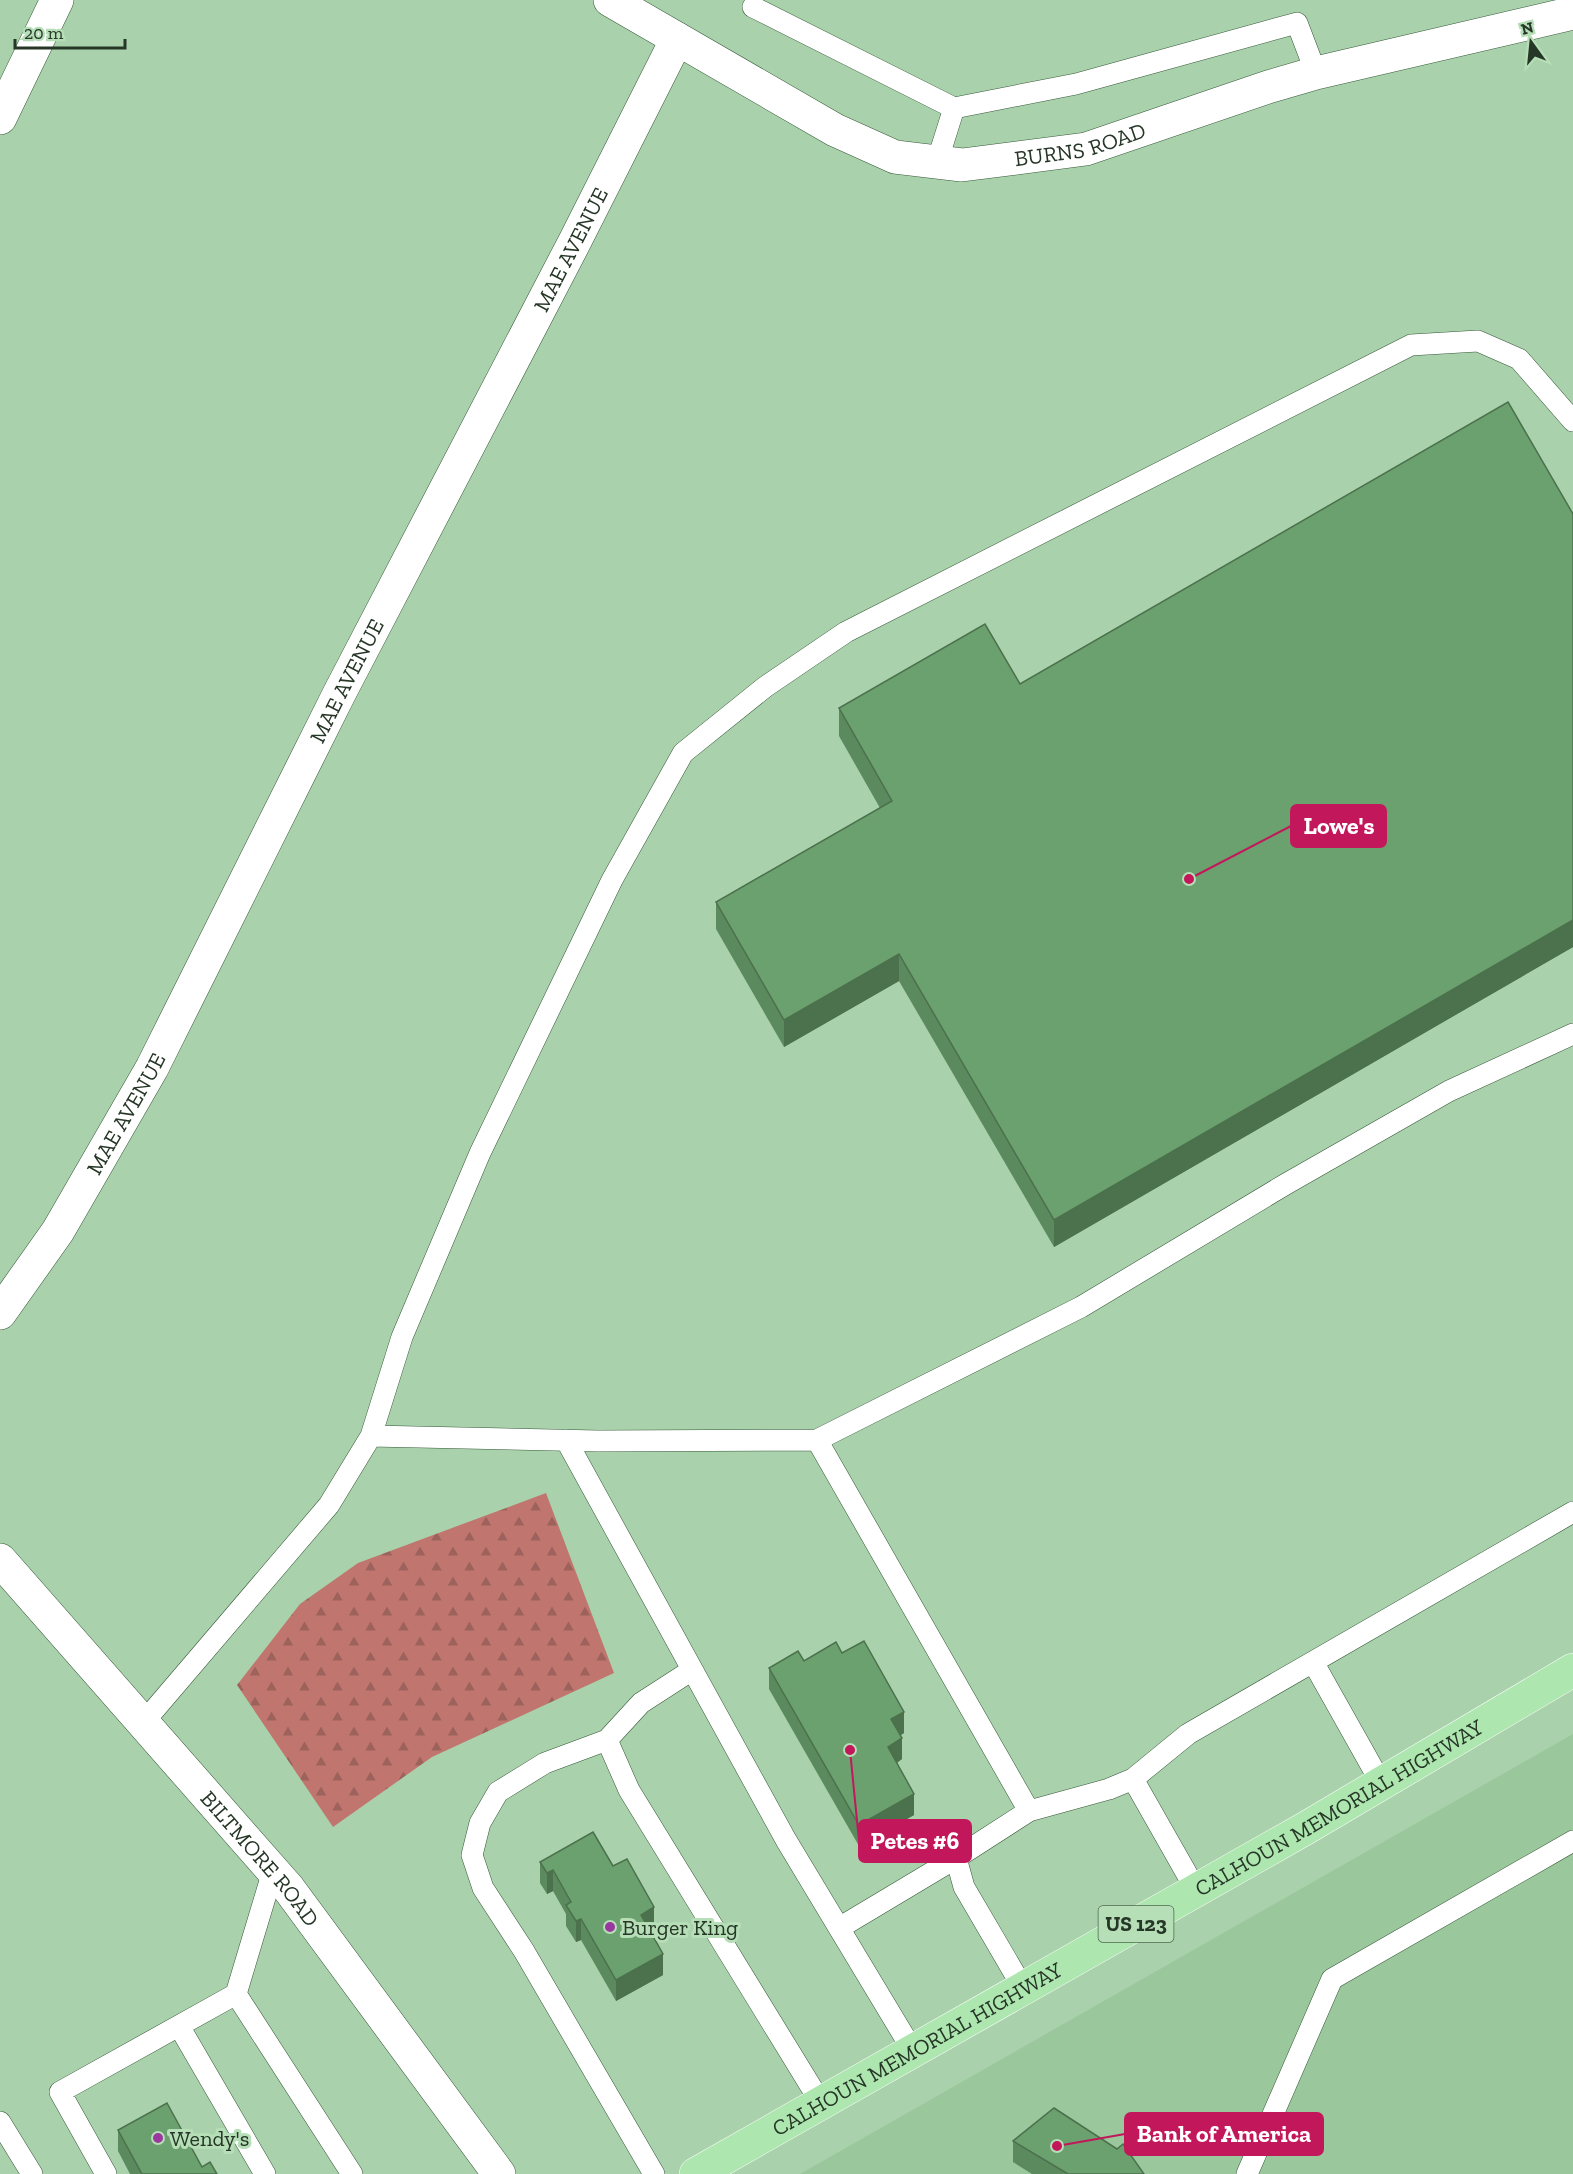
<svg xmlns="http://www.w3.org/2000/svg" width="1573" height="2174" font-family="'Zilla Slab',serif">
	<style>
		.built { fill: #9ac79b }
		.forest { fill: url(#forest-firs) }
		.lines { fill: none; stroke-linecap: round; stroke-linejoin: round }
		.lane-casing { stroke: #365939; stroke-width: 22 }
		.street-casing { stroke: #365939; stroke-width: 34 }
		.highway-casing { stroke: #fff; stroke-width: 34 }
		.lane { stroke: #fff; stroke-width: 21 }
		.street { stroke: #fff; stroke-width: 33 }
		.highway { stroke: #ade6af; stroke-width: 33 }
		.wall { fill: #5c8a5f }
		.shaded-wall { fill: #4b714d }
		.building { fill: #6ba16e; stroke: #4b714d; stroke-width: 1.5 }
		.poi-dot { fill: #9a389f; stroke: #b6deb7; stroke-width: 2 }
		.labels { text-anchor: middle; stroke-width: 6; stroke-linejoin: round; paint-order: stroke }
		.shield { fill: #b6deb7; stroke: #516852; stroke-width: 1.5 }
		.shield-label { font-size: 21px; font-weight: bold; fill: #263627 }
		.street-label { font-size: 22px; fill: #263627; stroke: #b6deb7 }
		.poi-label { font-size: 22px; fill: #263627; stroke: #b6deb7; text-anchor: start }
		.leader { fill: none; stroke: #c2185b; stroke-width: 2 }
		.callout-dot { fill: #c2185b; stroke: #b6deb7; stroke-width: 2 }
		.callout { fill: #c2185b; stroke: #c2185b; stroke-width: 2 }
		.callout-label { font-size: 24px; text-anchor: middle; font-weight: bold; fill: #fff }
	</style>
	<defs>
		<pattern id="forest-firs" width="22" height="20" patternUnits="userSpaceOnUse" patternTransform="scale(1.5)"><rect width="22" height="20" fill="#c0766f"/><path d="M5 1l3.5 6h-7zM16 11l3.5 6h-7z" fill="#9c625b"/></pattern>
	</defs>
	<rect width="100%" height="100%" fill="#a9d1ab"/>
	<path class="built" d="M1573 1734V2174H800Z"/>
	<path class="forest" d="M546 1493 614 1673 432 1757 333 1827 237 1685 300 1604 358 1563Z"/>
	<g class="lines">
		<defs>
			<path id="lane" d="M753 7 954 108 1076 84 1297 23 1316 73
				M937 162 954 108
				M371 1436 598 1441 817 1440 1029 1811 1109 1789 1133 1779 1196 1890
				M566 1440 786 1840 913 2051
				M817 1440 1081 1307 1286 1184 1449 1091 1573 1034
				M1313 1662 1381 1783
				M692 1670 641 1703 607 1740 629 1790 821 2103
				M143 1723 329 1505 371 1436 402 1337 480 1153 612 880 683 753 765 687 846 632 1411 345 1478 341 1519 359 1573 421
				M607 1740 545 1763 498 1792 480 1823 472 1855 483 1888 524 1951 654 2174
				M1133 1779 1188 1734 1573 1512
				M839 1928 956 1858
				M1023 1988 964 1887 956 1858 1029 1811
				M236 1994 352 2174
				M179 2026 265 2174
				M0 2122 32 2174
				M106 2174 60 2092 236 1994 273 1871
				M1247 2174 1332 1979 1573 1841"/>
			<g id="street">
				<path id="s1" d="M610 0 835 130 895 157 962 165 1086 149 1268 87 1316 73 1573 13"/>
				<path d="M0 118 57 0"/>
				<path id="s2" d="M0 1313 58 1231 152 1068 339 694 575 241 677 39"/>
				<path id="s3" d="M0 1560 289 1889 499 2174"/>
			</g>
			<g id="highway">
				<path id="s4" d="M696 2174 1306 1828 1573 1670"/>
			</g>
		</defs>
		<use href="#lane" class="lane-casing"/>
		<use href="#street" class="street-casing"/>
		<use href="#highway" class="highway-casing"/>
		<use href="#lane" class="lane"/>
		<use href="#street" class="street"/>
		<use href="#highway" class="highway"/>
	</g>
	<path class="wall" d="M1573 514V947L1054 1247 899 981 784 1047 716 929V902L880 808 839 736V708L1020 684Z
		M842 1653 904 1733 901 1735 902 1759 897 1763 914 1815 859 1846 769 1689V1668Z
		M540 1862 613 1866 654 1928 650 1931 663 1975 616 2001 581 1940 576 1942 566 1926V1914L553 1891 547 1894 540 1883Z
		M118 2130 202 2167 217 2174H130L118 2151Z
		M1013 2141 1144 2174H1032L1013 2162Z"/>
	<path class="shaded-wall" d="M1573 920V947L1054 1247V1220Z
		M899 954V981L784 1047V1020Z
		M904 1712V1733L891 1740V1719Z
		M902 1738V1759L888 1768V1747Z
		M914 1794V1815L859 1846V1825Z
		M553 1870V1891L547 1894V1873Z
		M654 1907V1928L641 1936V1915Z
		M581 1919V1940L576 1942V1921Z
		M663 1954V1975L616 2001V1980Z"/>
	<path class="building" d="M1508 402 1573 514V920L1054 1220 899 954 784 1020 716 902 892 801 839 708 985 624 1020 684Z
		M864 1641 904 1712 891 1719 902 1738 888 1747 914 1794 859 1825 769 1668 798 1651 804 1661 836 1642 842 1653Z
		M593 1832 613 1866 627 1859 654 1907 641 1915 663 1954 616 1980 581 1919 576 1921 566 1905 571 1902 553 1870 547 1873 540 1862Z
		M167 2103 202 2167 210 2162 217 2174H142L118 2130Z
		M1054 2108 1117 2149 1123 2144 1144 2174H1068L1013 2141Z"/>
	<g class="poi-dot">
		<circle cx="610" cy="1927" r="6"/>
		<circle cx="158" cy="2138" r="6"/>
	</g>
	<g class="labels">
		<rect class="shield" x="1098.5" y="1906" width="75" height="36" rx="4.5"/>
		<g class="shield-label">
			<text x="1136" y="1931">US 123</text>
		</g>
		<g class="street-label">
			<text dy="8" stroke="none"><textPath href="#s1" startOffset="513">BURNS ROAD</textPath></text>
			<text dy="8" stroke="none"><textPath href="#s2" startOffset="1208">MAE AVENUE</textPath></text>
			<text dy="8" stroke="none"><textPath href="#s2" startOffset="722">MAE AVENUE</textPath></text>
			<text dy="8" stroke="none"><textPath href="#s2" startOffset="236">MAE AVENUE</textPath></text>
			<text dy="8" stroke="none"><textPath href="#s4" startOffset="740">CALHOUN MEMORIAL HIGHWAY</textPath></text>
			<text dy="8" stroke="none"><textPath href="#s3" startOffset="396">BILTMORE ROAD</textPath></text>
			<text dy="8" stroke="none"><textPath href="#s4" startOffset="254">CALHOUN MEMORIAL HIGHWAY</textPath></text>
		</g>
		<g class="poi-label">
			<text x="622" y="1935">Burger King</text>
			<text x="170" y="2146">Wendy's</text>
		</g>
	</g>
	<path class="leader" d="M1189 879L1291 826M850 1750L859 1841M1057 2146L1125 2134"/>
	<g class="callout-dot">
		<circle cx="1189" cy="879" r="6"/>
		<circle cx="850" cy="1750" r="6"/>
		<circle cx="1057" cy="2146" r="6"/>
	</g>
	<g class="callout">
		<rect x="1291" y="805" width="95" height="42" rx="6"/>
		<rect x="859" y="1820" width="112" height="42" rx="6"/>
		<rect x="1125" y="2113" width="198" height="42" rx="6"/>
	</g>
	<g class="callout-label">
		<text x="1339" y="834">Lowe's</text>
		<text x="915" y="1849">Petes #6</text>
		<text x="1224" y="2142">Bank of America</text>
	</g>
	<g transform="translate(1531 42) rotate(345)" stroke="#b6deb7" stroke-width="4.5" paint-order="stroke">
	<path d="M0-4.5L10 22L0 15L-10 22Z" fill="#263627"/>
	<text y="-9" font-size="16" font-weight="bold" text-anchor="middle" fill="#263627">N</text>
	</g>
	<path d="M15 39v9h110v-9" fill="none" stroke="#263627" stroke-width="3"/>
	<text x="24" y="39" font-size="18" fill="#263627" stroke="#b6deb7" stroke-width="4.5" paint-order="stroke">20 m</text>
</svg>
